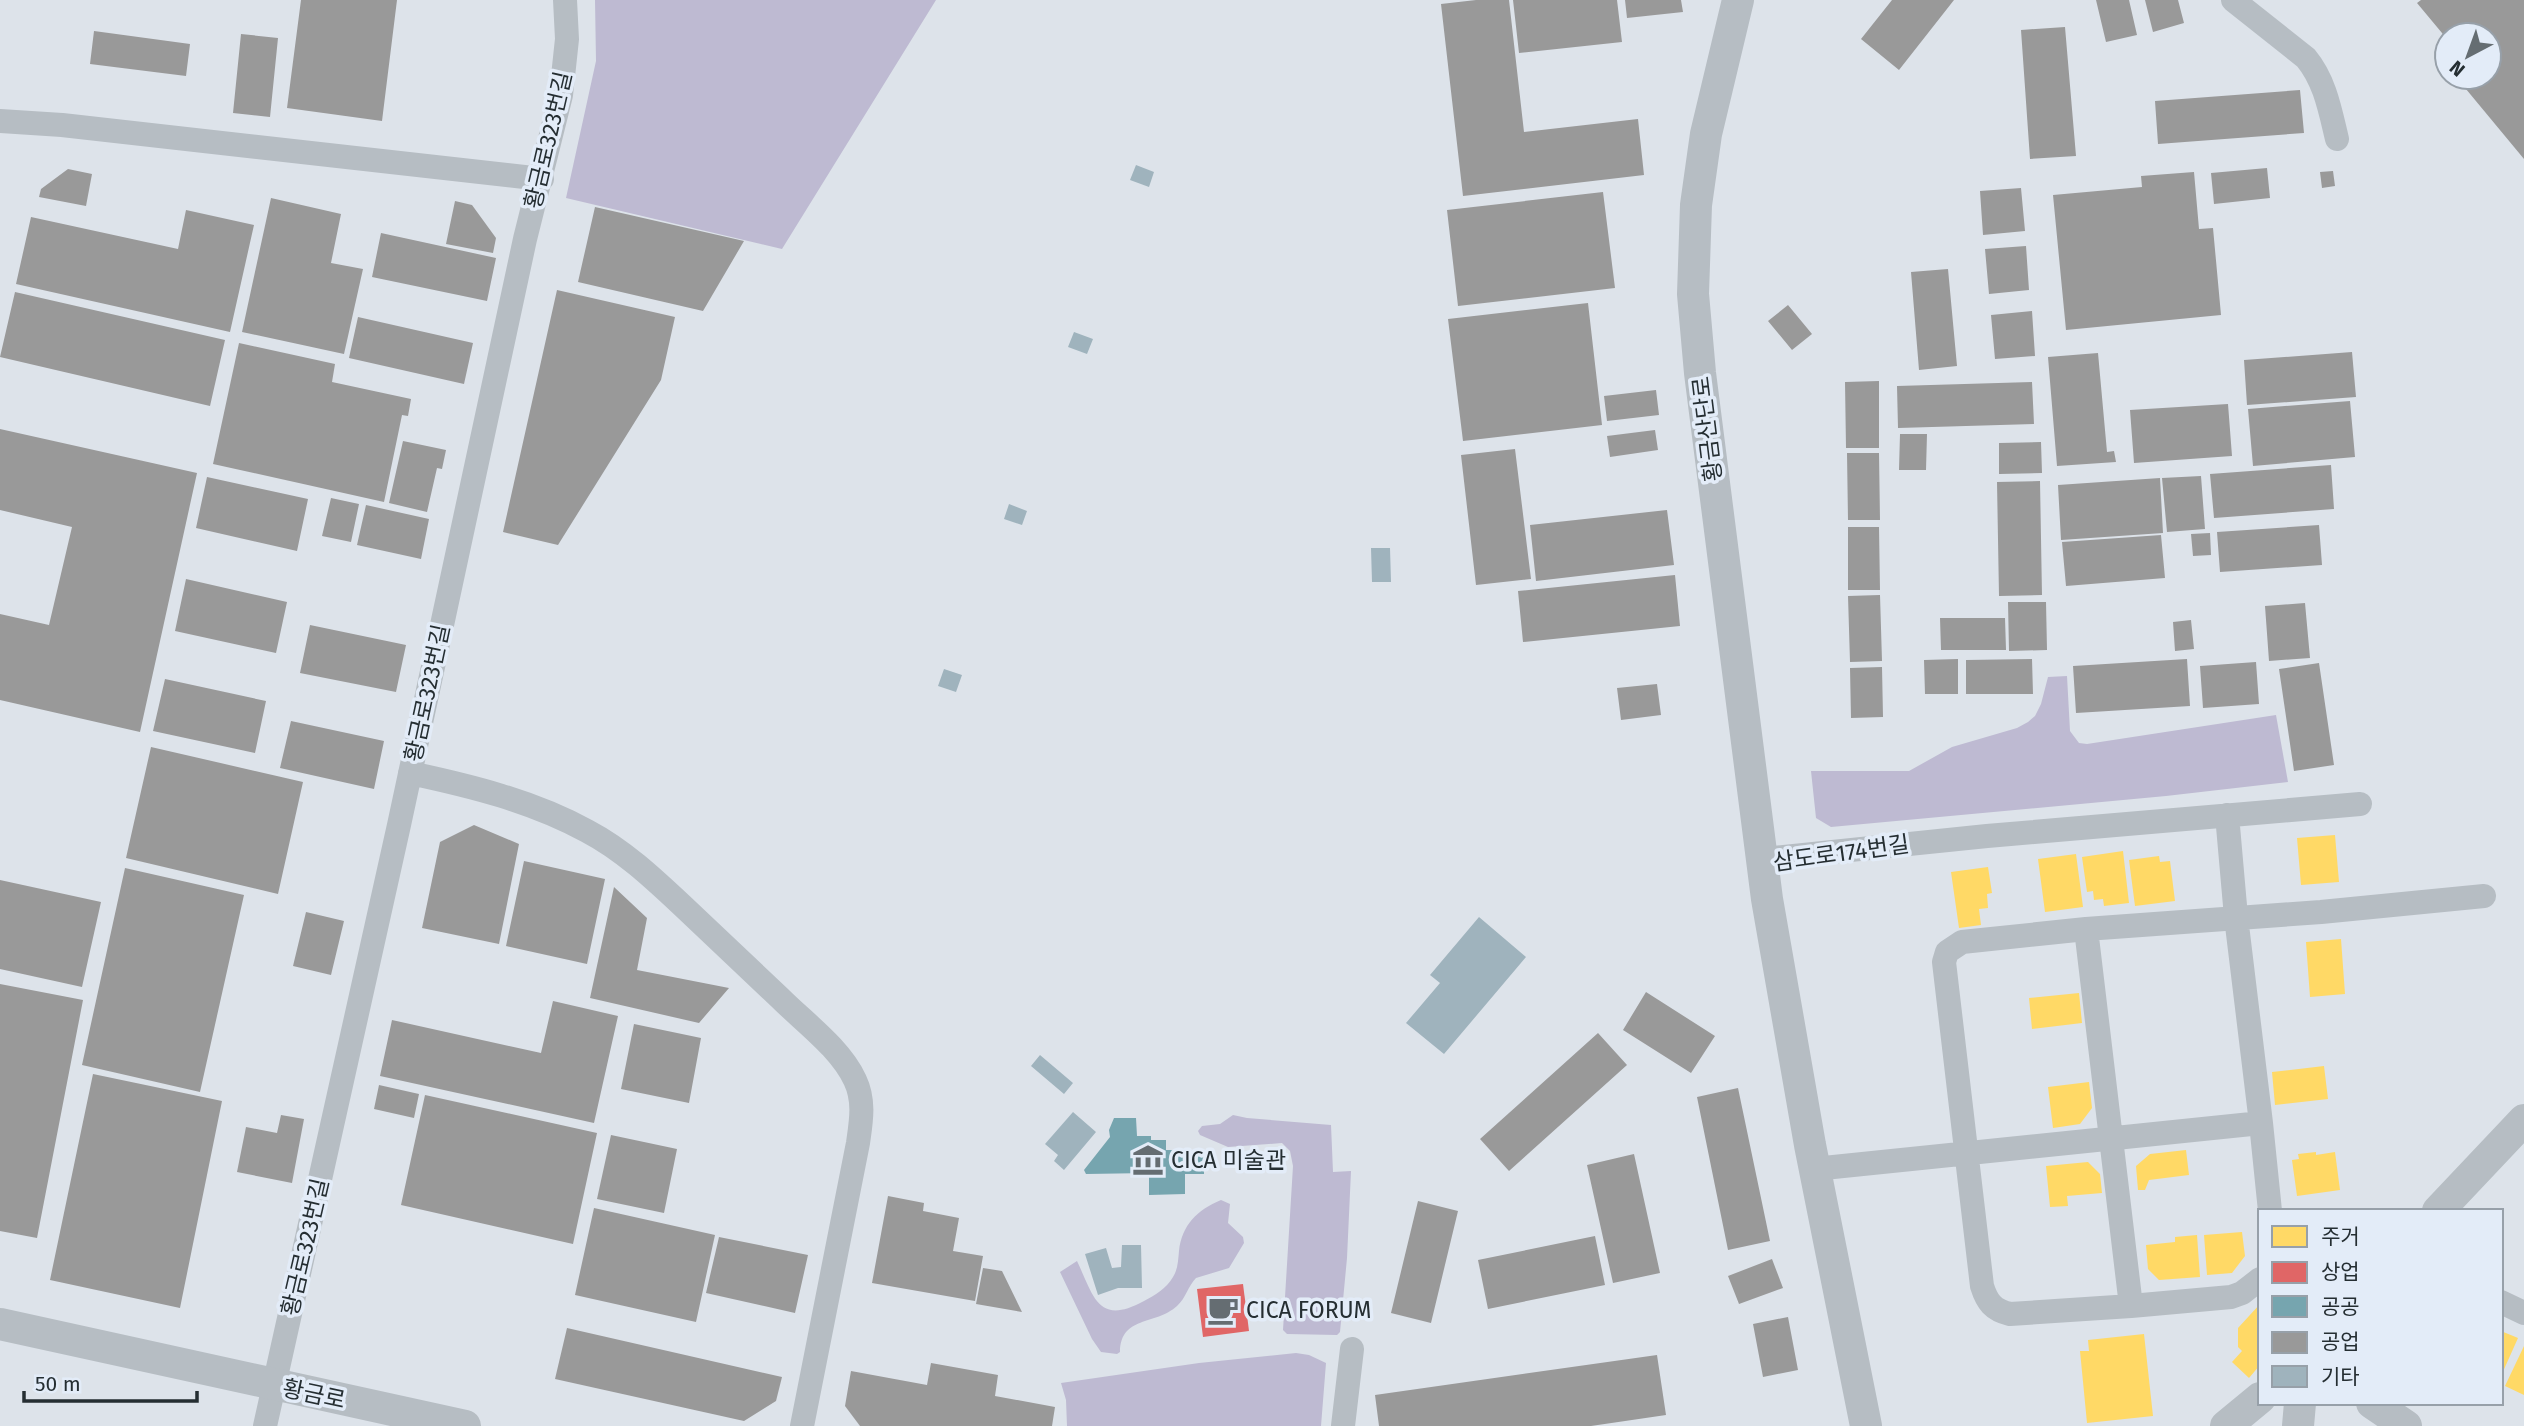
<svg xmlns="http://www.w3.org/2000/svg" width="2524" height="1426" font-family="'Fira Sans','Noto Sans KR',sans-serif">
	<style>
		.green { fill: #bebad2 }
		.homes { fill: #ffd966 }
		.shops { fill: #e06666 }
		.public { fill: #76a5af }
		.industry { fill: #999 }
		.building { fill: #9fb3bd }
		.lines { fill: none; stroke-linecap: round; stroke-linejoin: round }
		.minor { stroke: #b6bdc3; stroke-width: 24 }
		.tertiary { stroke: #b6bdc3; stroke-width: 32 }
		.labels { text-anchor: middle; stroke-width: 7; stroke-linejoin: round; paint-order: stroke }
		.street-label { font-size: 23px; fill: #252e32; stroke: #e3ecf8 }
		.poi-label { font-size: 23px; fill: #252e32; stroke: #e3ecf8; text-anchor: start }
	</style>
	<rect width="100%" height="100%" fill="#dde3ea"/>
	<path class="green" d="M595 0H936L782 249 566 198 596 61Z
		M2067 676 2070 731 2079 743 2087 744 2276 715 2288 782 2166 796 1831 827 1816 818 1811 771H1909L1952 747 2017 728 2028 722 2035 716 2041 704 2048 677Z
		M1233 1115 1247 1118 1331 1125 1333 1172 1351 1171 1347 1258 1340 1332 1337 1335 1287 1334 1283 1330 1293 1166 1290 1151 1282 1143 1228 1147 1200 1135 1198 1131 1202 1126 1220 1124Z
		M1221 1200 1230 1204 1228 1223 1243 1237 1244 1243 1229 1268 1196 1278C1188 1286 1186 1298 1177 1306 1155 1326 1121 1315 1120 1352L1117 1354 1101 1352 1092 1339 1060 1272 1077 1261C1094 1297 1098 1326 1144 1301 1155 1295 1166 1289 1173 1277 1178 1269 1178 1261 1179 1251 1182 1225 1197 1210 1221 1200Z
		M1296 1353 1309 1355 1326 1363 1321 1426H1067L1066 1400 1061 1383 1199 1363Z"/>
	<path class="homes" d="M2335 835 2339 882 2301 885 2297 838Z
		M2123 851 2129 903 2104 906 2103 899 2094 900 2093 891 2087 892 2082 857Z
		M2076 854 2083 907 2045 912 2038 859Z
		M2159 856 2160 862 2170 861 2175 901 2135 906 2129 860Z
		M1988 867 1992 893 1987 894 1988 908 1979 909 1981 925 1959 928 1951 872Z
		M2341 939 2345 994 2310 997 2306 942Z
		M2079 993 2082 1023 2032 1029 2029 998Z
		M2324 1066 2328 1099 2275 1105 2272 1072Z
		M2089 1082 2092 1108 2080 1124 2053 1128 2048 1087Z
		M2186 1150 2189 1175 2149 1180 2145 1190H2138L2136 1166 2150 1154Z
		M2316 1152V1155L2335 1152 2340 1190 2297 1196 2292 1160 2299 1159 2298 1154Z
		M2088 1162 2100 1174 2102 1193 2067 1196 2068 1206 2050 1207 2046 1166Z
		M2242 1232 2245 1256 2232 1273 2207 1275 2204 1235Z
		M2197 1235 2200 1277 2159 1280 2148 1269 2146 1245 2175 1242V1237Z
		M2260 1304V1365L2249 1378 2232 1362 2242 1351 2238 1347V1328Z
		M2501 1331 2518 1338 2501 1376Z
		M2144 1334 2153 1416 2087 1423 2080 1351H2089L2088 1340Z
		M2524 1346V1395L2505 1386Z"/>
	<path class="shops" d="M1243 1284 1249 1331 1203 1337 1197 1289Z"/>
	<path class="public" d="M1114 1118H1136L1137 1136H1151V1140H1166V1150H1204V1174H1185V1194L1149 1195V1173L1086 1174 1084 1170 1110 1137 1109 1130Z"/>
	<path class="industry" d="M301 0H397L382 121 287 108Z
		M1476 0H1509L1524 132 1638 119 1644 175 1463 196 1441 4Z
		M1513 0H1617L1622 42 1519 53Z
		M1625 0H1681L1683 12 1627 18Z
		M1892 0H1954L1899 70 1861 39Z
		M2096 0H2129L2137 35 2106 42Z
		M2145 0H2178L2184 23 2153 32Z
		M2421 0H2524V159L2456 77H2489V35H2447V39L2417 3Z
		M2065 27 2076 156 2030 159 2021 30Z
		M94 31 190 44 186 76 90 64Z
		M241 34 278 38 270 117 233 113Z
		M2447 47V66L2438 55Z
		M2300 90 2304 133 2158 144 2155 101Z
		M2267 168 2270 198 2214 204 2211 173Z
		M68 169 92 174 86 206 39 197 41 189Z
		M2333 171 2335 186 2322 188 2320 172Z
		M2194 172 2199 229 2213 228 2221 315 2066 330 2053 195 2142 187 2141 176Z
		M2021 188 2025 231 1983 235 1980 191Z
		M1603 192 1615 288 1458 306 1447 210Z
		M271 198 341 214 331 263 363 269 344 354 242 332Z
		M455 201 472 205 496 238 493 253 446 244Z
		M595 207 744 241 703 311 578 282Z
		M186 210 254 225 230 332 16 284 31 217 178 249Z
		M381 233 496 258 487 301 372 277Z
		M2026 246 2029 290 1989 294 1985 249Z
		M1948 269 1957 366 1919 370 1911 272Z
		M557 290 675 317 661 380 558 545 503 532Z
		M15 292 225 340 210 406 0 357Z
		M1588 303 1602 425 1463 441 1448 319Z
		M1788 305 1812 334 1792 350 1768 321Z
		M2032 311 2035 356 1995 359 1991 315Z
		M358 317 473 343 464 384 349 358Z
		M239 343 335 364 332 382 411 399 408 416 402 415 384 502 213 464Z
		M2352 352 2356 397 2247 405 2244 360Z
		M2098 353 2107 452 2114 451 2116 462 2057 466 2048 357Z
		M1879 381V448H1846L1845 382Z
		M2032 382 2034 424 1898 428 1897 386Z
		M1656 390 1659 415 1607 421 1604 396Z
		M2350 401 2355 457 2253 466 2248 409Z
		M2228 404 2232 456 2134 463 2130 410Z
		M0 429 197 473 140 732 0 700V614L49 625 72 527 0 510Z
		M1655 430 1658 450 1610 457 1607 436Z
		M1900 434H1927L1926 470H1899Z
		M403 441 446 450 442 469 437 468 427 512 389 503Z
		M2041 442 2042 473 1999 474V443Z
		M1515 449 1531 579 1476 585 1461 455Z
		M1847 453H1879L1880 520H1848Z
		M2331 465 2334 509 2214 518 2210 474Z
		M2201 476 2205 529 2167 532 2162 478Z
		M207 477 308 499 297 551 196 528Z
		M2160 478 2163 533 2061 540 2058 485Z
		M2040 481 2042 595 1999 596 1997 482Z
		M331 498 359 504 351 542 322 536Z
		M366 505 429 519 421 559 357 545Z
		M1667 510 1674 565 1536 581 1530 525Z
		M2319 525 2322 565 2220 572 2217 532Z
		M1848 527H1879L1880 590H1848Z
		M2210 533 2211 555 2193 556 2191 534Z
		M2161 535 2165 578 2066 586 2062 542Z
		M1675 575 1680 626 1523 642 1518 591Z
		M186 579 287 602 276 653 175 631Z
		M1880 595 1882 661 1850 662 1848 596Z
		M2008 602H2046L2047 650 2009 651Z
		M2305 603 2310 658 2269 661 2265 606Z
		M1940 618H2005L2006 650H1941Z
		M2191 620 2194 649 2175 651 2173 622Z
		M310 625 406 645 396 692 300 673Z
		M1958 659V694H1925L1924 660Z
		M2032 659 2033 694H1966V660Z
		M2187 659 2190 706 2076 713 2073 666Z
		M2256 662 2259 704 2203 708 2200 666Z
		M2319 663 2334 765 2294 771 2279 669Z
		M1882 667 1883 717 1851 718 1850 668Z
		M165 679 266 701 255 753 153 731Z
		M1657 684 1661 715 1621 720 1617 688Z
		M291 721 384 741 374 789 280 768Z
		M151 747 303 782 278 894 126 858Z
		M474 825 519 844 499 944 422 928 440 842Z
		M524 861 605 879 587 964 506 946Z
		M125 868 244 895 200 1092 82 1065Z
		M0 880 101 902 82 987 0 969Z
		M614 887 647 918 637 970 729 988 699 1023 590 998Z
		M306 912 344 921 331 975 293 966Z
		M0 984 83 1000 37 1238 0 1231Z
		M1646 992 1715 1036 1691 1073 1623 1030Z
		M553 1001 618 1016 594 1123 380 1076 392 1020 541 1053Z
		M634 1024 701 1038 689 1103 621 1089Z
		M1598 1033 1627 1065 1509 1171 1480 1139Z
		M93 1074 222 1101 180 1308 50 1280Z
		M379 1085 419 1094 414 1118 374 1109Z
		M1738 1088 1770 1241 1728 1250 1697 1097Z
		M425 1095 597 1133 573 1244 401 1205Z
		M281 1115 304 1119 292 1183 237 1172 246 1127 277 1133Z
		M611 1135 677 1149 664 1213 597 1199Z
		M1634 1154 1660 1273 1613 1283 1587 1165Z
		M888 1196 924 1203 923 1211 959 1218 953 1251 983 1256 975 1301 872 1283Z
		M1418 1201 1458 1211 1431 1323 1391 1313Z
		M594 1208 715 1235 696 1322 575 1295Z
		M1595 1236 1605 1285 1488 1309 1478 1260Z
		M719 1237 808 1255 795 1313 706 1293Z
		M1772 1259 1783 1288 1739 1304 1728 1276Z
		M983 1268 1002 1271 1022 1312 976 1304Z
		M1788 1317 1798 1370 1763 1377 1753 1324Z
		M567 1328 782 1377 776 1401 744 1421 555 1379Z
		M1657 1355 1666 1415 1591 1426H1379L1375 1395Z
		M931 1363 998 1375 995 1396 1055 1407 1052 1426H860L845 1406 851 1371 927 1385Z"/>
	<path class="building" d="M1136 165 1154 172 1149 187 1130 180Z
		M1074 332 1093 339 1087 354 1068 347Z
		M1009 504 1027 511 1022 525 1004 519Z
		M1371 548H1390L1391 582H1372Z
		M944 669 962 675 956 692 938 686Z
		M1479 917 1526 957 1444 1054 1406 1023 1440 983 1430 975Z
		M1040 1055 1073 1083 1064 1094 1031 1066Z
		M1073 1112 1096 1132 1064 1170 1054 1161 1058 1155 1045 1144Z
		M1122 1245H1141L1142 1288H1118L1098 1295 1085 1254 1106 1248 1112 1268 1121 1267Z"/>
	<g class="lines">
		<path class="minor" d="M2233 0 2306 58C2325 81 2330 110 2337 139
			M0 121 62 125 542 179
			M410 773C471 786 532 801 587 831 625 851 656 881 687 910 718 939 749 969 780 998 805 1023 840 1048 855 1080 865 1101 861 1122 858 1143L802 1426
			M1763 859 1987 836 2360 804
			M2086 929 2131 1306 2010 1314C1993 1310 1987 1302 1982 1286L1944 962 1947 952 1962 942Z
			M2086 929 2321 912 2484 896
			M2261 1123 2270 1211
			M1814 1169 2261 1123 2236 917 2227 815
			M2501 1302 2524 1313
			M2131 1306 2231 1297 2242 1293 2260 1279
			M265 1426 399 825 525 239 561 95 567 39 565 0
			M1343 1426 1352 1349"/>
		<path class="tertiary" d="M1738 0 1706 134 1696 205 1693 294 1700 373 1767 899 1810 1145 1866 1426
			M2438 1211 2524 1120
			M0 1324 465 1426
			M2372 1403 2406 1426
			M2226 1426 2260 1398
			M2298 1426 2300 1403"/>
	</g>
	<defs>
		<symbol id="museum-bare" viewBox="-9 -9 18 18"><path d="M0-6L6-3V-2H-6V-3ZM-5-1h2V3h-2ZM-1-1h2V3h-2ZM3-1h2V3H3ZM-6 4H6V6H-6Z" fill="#656d72" stroke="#e3ecf8" stroke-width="2.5" paint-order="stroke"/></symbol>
		<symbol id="cafe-bare" viewBox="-9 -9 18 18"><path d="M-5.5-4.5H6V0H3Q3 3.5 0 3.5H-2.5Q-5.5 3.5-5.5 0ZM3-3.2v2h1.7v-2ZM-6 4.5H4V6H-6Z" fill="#656d72" stroke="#e3ecf8" stroke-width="2.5" paint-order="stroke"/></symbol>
	</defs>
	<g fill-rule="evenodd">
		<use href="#museum-bare" x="1126" y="1138" width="44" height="44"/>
		<use href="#cafe-bare" x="1201" y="1288" width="44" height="44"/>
	</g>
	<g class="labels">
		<g class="street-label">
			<text transform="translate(548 140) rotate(-77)" y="8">황금로323번길</text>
			<text transform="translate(1707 429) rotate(-97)" y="8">황금산단로</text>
			<text transform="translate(427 693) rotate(-78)" y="8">황금로323번길</text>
			<text transform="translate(1841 853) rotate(-8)" y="8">삼도로174번길</text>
			<text transform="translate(305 1247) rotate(-77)" y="8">황금로323번길</text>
			<text transform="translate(314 1394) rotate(12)" y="8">황금로</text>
		</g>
		<g class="poi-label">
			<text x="1171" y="1168">CICA 미술관</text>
			<text x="1246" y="1318">CICA FORUM</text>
		</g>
	</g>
	<rect x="2258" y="1209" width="245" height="196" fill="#e3ecf8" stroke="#97a0a9" stroke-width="2"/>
	<rect x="2272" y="1226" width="35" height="21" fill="#ffd966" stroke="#97a0a9" stroke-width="2"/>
	<text x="2321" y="1244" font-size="21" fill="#252e32">주거</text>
	<rect x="2272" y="1262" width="35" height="21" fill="#e06666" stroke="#97a0a9" stroke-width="2"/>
	<text x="2321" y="1279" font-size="21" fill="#252e32">상업</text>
	<rect x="2272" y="1296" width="35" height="21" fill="#76a5af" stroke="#97a0a9" stroke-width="2"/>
	<text x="2321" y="1314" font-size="21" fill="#252e32">공공</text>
	<rect x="2272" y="1332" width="35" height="21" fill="#999999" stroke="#97a0a9" stroke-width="2"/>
	<text x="2321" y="1349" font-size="21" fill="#252e32">공업</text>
	<rect x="2272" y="1366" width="35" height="21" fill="#9fb3bd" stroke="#97a0a9" stroke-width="2"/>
	<text x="2321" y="1384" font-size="21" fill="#252e32">기타</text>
	<g transform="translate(2468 56) rotate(221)"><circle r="33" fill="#e3ecf8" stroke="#97a0a9" stroke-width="2"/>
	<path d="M0-5L12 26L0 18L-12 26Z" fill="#656d72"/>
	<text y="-10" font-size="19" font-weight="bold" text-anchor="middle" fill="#252e32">N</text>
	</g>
	<path d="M24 1391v10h173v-10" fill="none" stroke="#252e32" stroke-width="3.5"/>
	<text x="35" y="1391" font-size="21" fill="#252e32" stroke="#e3ecf8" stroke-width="5" paint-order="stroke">50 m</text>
</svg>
